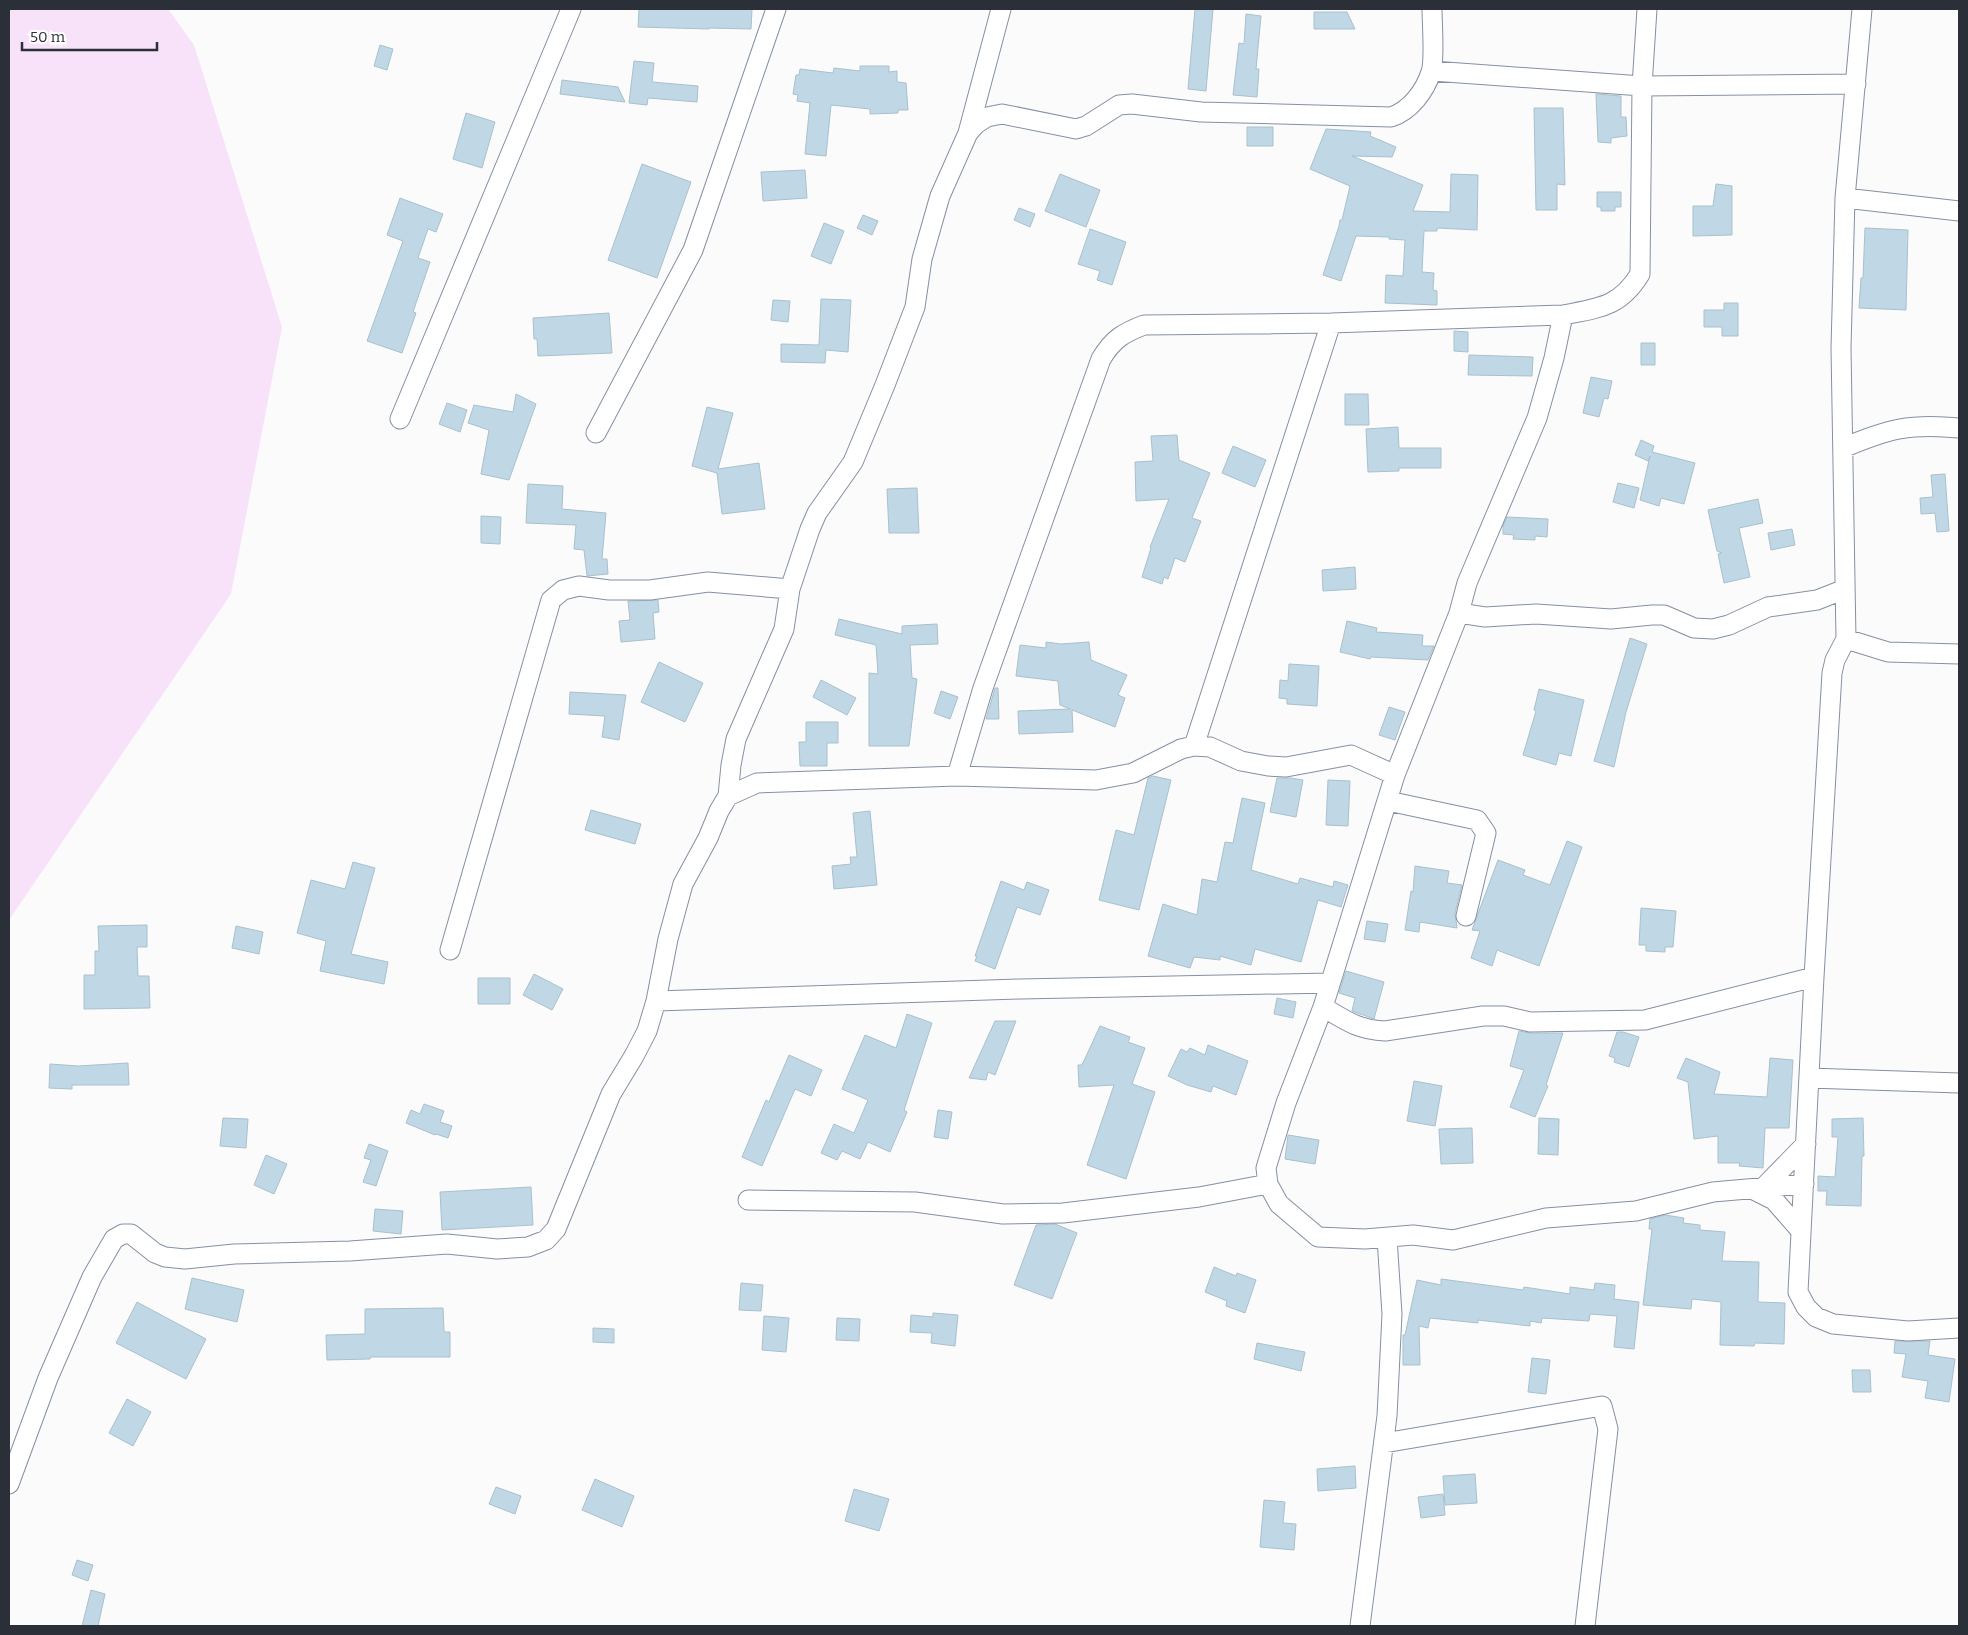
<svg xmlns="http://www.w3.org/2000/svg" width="1968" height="1635" font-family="Bitter,serif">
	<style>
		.green { fill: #f7e2f9 }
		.building { fill: #c0d8e5; stroke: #a9c0cd }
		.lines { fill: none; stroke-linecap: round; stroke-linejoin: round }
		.minor-casing { stroke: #8590a3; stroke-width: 21 }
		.minor { stroke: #fff; stroke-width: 19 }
	</style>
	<rect width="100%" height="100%" fill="#fbfbfb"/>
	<path class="green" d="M9 9H168L194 45 282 327 231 594 9 920Z"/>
	<path class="building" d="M639 9H752L751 29 709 28V29L638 27Z
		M1195 9H1213L1206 91 1188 89Z
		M1314 12H1347L1355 29H1314Z
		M1246 14 1261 16 1256 69H1259L1257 97 1233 95 1239 43 1244 44Z
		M380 45 393 49 387 70 374 66Z
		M634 61 654 63 652 82 698 86 697 102 648 98 647 105 629 103Z
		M860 66H889V72L897 71V82L906 83 908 110H898V113L870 114V109L831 105 826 156 805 154 810 103 797 101 798 95 793 94 796 75H799L800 69 833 73 834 68 860 71Z
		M562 80 618 87 625 102 560 94Z
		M1596 94 1621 96V117H1626L1627 136 1611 138V143L1598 142Z
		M1534 108H1563L1565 185 1557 184V210H1536Z
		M466 113 495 122 482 168 453 159Z
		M1247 127H1273V146H1247Z
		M1326 129 1371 132 1370 136 1396 147 1392 157 1352 156 1423 185 1413 211 1450 212 1451 174 1478 175 1477 230 1437 228V231H1424L1422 272 1434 273 1433 290 1437 291V305L1385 303 1386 275 1403 276 1405 240 1389 239V237L1356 236 1341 281 1323 275 1339 226 1340 220H1342L1350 186 1310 169Z
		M642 164 691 182 657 278 608 260Z
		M805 170 807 198 763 201 761 172Z
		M1060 174 1100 190 1086 227 1045 211Z
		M1716 184 1732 186V235L1693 236V206H1713Z
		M1597 192H1621V207H1615V211H1601V207H1597Z
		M400 198 443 214 436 232 428 229 418 258 430 262 413 312 416 313 402 353 367 341 403 241 387 235Z
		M1019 208 1035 214 1030 227 1014 220Z
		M863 215 878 221 872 235 857 228Z
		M824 223 844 231 831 264 811 256Z
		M1865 228 1908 230 1906 310 1859 308 1861 278H1863Z
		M1090 229 1126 242 1112 285 1097 280 1100 271 1078 264Z
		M821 299 851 300 848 352 826 350 825 363 781 362V344L819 345Z
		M773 300 790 301 788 322 771 320Z
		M1724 303H1738V336H1722V327H1704V310H1724Z
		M609 313 612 353 538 356 537 339H534L533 318Z
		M1454 331 1468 332V352L1454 351Z
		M1641 343H1655V365H1641Z
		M1469 355 1533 357 1532 376 1468 375Z
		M1591 377 1612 381 1608 399 1604 398 1599 417 1583 413Z
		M516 394 536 404 509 480 481 474 489 430 468 423 474 405 513 412Z
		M1345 394H1368L1369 425H1345Z
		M447 403 467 410 460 432 439 424Z
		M707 407 733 413 718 469 759 463 765 509 722 514 717 473 692 466Z
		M1398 427 1399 448H1441V468H1399V471L1368 472 1366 429Z
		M1177 435 1179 460 1210 473 1192 518 1201 521 1185 562 1175 558 1168 579 1164 577 1162 584 1142 577 1151 548 1150 547 1169 499 1136 501 1135 462 1153 461 1151 436Z
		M1641 440 1654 446 1652 452 1695 463 1684 504 1661 498 1659 506 1640 500 1650 456 1648 461 1635 455Z
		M1233 446 1266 460 1255 487 1222 473Z
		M1945 474 1949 531 1937 532 1935 513 1921 514 1920 498 1933 497 1931 475Z
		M1618 483 1639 488 1634 508 1613 502Z
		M528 484 563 486 562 509 606 513 602 559H607L608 574 587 576 584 550 574 549 576 525 526 523Z
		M917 488 919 533H889L887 489Z
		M1758 499 1763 523 1739 528 1750 577 1724 583 1718 554 1722 553 1717 551 1708 510Z
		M481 516 501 517 500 544 481 543Z
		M1507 517 1548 519 1547 537 1535 536V540L1513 539 1514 535 1503 534V526Z
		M1792 529 1795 545 1771 550 1768 533Z
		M1355 567 1356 589 1323 591 1322 570Z
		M658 600 659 612 653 613 655 639 621 642 619 621 630 620 628 601Z
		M839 619 902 634V626L937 624 938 644 910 645 912 678 917 679 909 746H869V673L878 674 876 645 835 635Z
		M1347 621 1377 628 1376 632 1423 635 1422 646H1434L1428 660 1371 657 1370 659 1340 652Z
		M1630 638 1647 644 1626 712 1614 767 1594 761Z
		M1046 642 1061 644 1089 642 1091 660 1127 675 1118 695 1125 698 1115 727 1072 710 1073 732 1019 734 1018 711 1070 709 1060 705 1058 681 1016 676 1020 645 1046 648Z
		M659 662 703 683 685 722 641 702Z
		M1289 664 1319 666 1317 706 1287 704V699L1279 698 1280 680 1288 681Z
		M821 680 856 698 847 715 813 697Z
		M995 688H998L999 719H986Z
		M1539 689 1584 700 1571 756 1559 753 1556 765 1523 755 1536 711 1534 710Z
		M941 691 958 697 950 719 934 713Z
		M570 692 626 695 619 740 602 737 605 716 569 714Z
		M1389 707 1405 712 1395 740 1379 735Z
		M806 722H838V743H827V766H800L799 742H806Z
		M1153 776 1171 780 1139 910 1099 900 1116 830 1134 835 1148 778Z
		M1277 778H1291L1303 780 1296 817 1270 812Z
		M1328 780 1350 781 1348 826 1326 825Z
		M1242 798 1265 803 1251 870 1298 884 1300 878 1333 887 1334 881 1348 885 1341 907 1318 900 1301 962 1255 949 1251 965 1220 956V960L1194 957 1190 968 1148 956 1163 904 1197 915 1202 879 1217 882 1225 842 1233 843Z
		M591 810 641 824 635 844 585 830Z
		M870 811 877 885 834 889 832 866 851 864 850 857H857L853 813Z
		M1567 841 1582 847 1539 966 1497 950 1492 966 1471 958 1480 931 1472 930 1498 860 1525 870 1523 875 1550 885Z
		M353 862 375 868 351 954 388 962 384 984 320 971 326 941 297 933 311 880 345 889Z
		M1415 866 1449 871 1447 883 1462 885 1455 913 1457 928 1420 922 1419 932 1405 930 1411 891 1413 892Z
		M1001 881 1024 890 1027 882 1049 890 1040 915 1017 907 995 969 975 961 977 956H975Z
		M1641 908 1676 911 1673 947H1665V952L1646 951V945H1639Z
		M1367 921 1388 924 1385 942 1364 939Z
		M147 925V947H137L138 976H149L150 1008 84 1009V975H95V951H99L98 926Z
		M236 926 263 932 259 954 232 948Z
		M1346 971 1384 982 1374 1019 1352 1011 1355 998 1339 993Z
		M534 974 563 989 552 1010 523 995Z
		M478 978H510V1004H478Z
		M1277 998 1296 1002 1293 1018 1274 1014Z
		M907 1014 932 1023 904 1110 907 1112 890 1152 868 1142 860 1159 842 1151 837 1160 821 1153 834 1124 854 1133 868 1100 842 1089 865 1035 896 1048Z
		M995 1021H1016L995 1075 988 1072 986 1080 969 1078Z
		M1100 1026 1130 1037 1128 1042 1145 1048 1132 1084 1155 1092 1126 1179 1087 1165 1114 1085 1079 1087 1078 1065H1082Z
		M1519 1031 1530 1033H1563L1546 1085 1548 1086 1535 1117 1510 1107 1524 1070 1510 1066Z
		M1617 1032H1623L1639 1037 1629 1067 1614 1062 1615 1058 1609 1056Z
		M1208 1045 1248 1061 1236 1095 1213 1086 1211 1092 1187 1085 1168 1076 1181 1049 1187 1052 1190 1048 1205 1055Z
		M789 1055 822 1070 811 1096 795 1089 762 1166 742 1157 766 1100 769 1102Z
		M1686 1058 1720 1072 1714 1094 1767 1097 1770 1058 1793 1060 1789 1128H1765L1763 1168 1739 1166 1740 1163H1718V1136L1694 1139 1688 1082 1677 1078Z
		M128 1063 129 1085H72V1089L49 1088 50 1064 78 1066Z
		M1414 1081 1442 1086 1435 1126 1407 1121Z
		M424 1104 444 1111 440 1122 452 1126 448 1138 436 1134 435 1135 406 1123 411 1110 420 1114Z
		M938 1110 952 1112 948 1139 934 1137Z
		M223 1118 248 1119 246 1148 220 1146Z
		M1539 1118 1559 1119 1558 1155 1538 1154Z
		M1863 1118 1864 1156H1862L1861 1206 1826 1205 1827 1191H1818V1176L1835 1177 1838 1137H1832V1119Z
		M1472 1128 1473 1163 1441 1164 1439 1129Z
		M1288 1135 1319 1140 1315 1164 1285 1159Z
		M369 1144 388 1151 376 1186 363 1182 371 1160 364 1158Z
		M266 1155 287 1164 274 1194 254 1185Z
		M531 1187 533 1225 442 1230 440 1192Z
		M375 1209 403 1211 401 1234 373 1231Z
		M1665 1215 1684 1218 1683 1223 1700 1225V1230L1725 1232 1722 1261 1759 1262 1758 1302 1785 1303 1784 1344 1755 1343 1754 1346 1720 1345 1721 1302 1692 1299 1691 1309 1643 1305 1652 1229H1649L1650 1219Z
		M1036 1225 1055 1224 1077 1233 1052 1299 1014 1285Z
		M1214 1267 1236 1276 1237 1273 1256 1280 1245 1313 1226 1306 1227 1301 1205 1292Z
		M192 1278 244 1290 237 1322 185 1309Z
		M1441 1279 1523 1290 1524 1287 1570 1294V1287L1594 1290 1595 1283 1615 1285 1614 1299 1639 1302 1634 1349 1614 1347 1617 1316 1590 1314 1589 1321 1542 1318 1541 1323 1530 1321V1326L1478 1320V1323L1430 1318 1428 1328 1419 1326 1420 1365H1403V1335H1405L1417 1280 1441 1285Z
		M741 1283 763 1285 761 1311 739 1310Z
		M137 1302 206 1339 186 1379 116 1343Z
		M443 1308 444 1332H450V1357H370V1359L327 1360 326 1335 365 1334V1309Z
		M933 1313 958 1315 955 1346 931 1343 932 1333 910 1332 911 1315 933 1317Z
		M764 1316 789 1318 786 1352 762 1350Z
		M837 1318 860 1319 859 1341 836 1340Z
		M593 1328 614 1329V1343L593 1342Z
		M1895 1341H1930L1928 1355 1955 1359 1949 1402 1925 1398 1928 1381 1902 1377 1906 1354 1894 1353Z
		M1257 1343 1305 1352 1301 1371 1254 1359Z
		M1532 1358 1550 1360 1546 1394 1528 1392Z
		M1852 1370H1870L1871 1392H1853Z
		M127 1399 151 1412 133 1446 109 1433Z
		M1355 1466 1356 1488 1318 1491 1317 1469Z
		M1475 1474 1477 1503 1445 1505 1443 1476Z
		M595 1479 634 1496 622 1527 582 1510Z
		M496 1487 521 1496 515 1514 489 1504Z
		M854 1489 889 1499 879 1531 845 1521Z
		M1443 1494 1445 1515 1421 1518 1418 1497Z
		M1264 1500 1285 1502 1283 1523 1296 1524 1294 1550 1260 1547Z
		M77 1560 93 1565 88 1581 72 1575Z
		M91 1590 105 1594 98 1626H82Z"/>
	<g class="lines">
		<defs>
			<path id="minor" d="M1862 9 1845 198 1841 348 1846 639 1888 652 1959 654
				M1432 71 1642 86 1647 9
				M968 133 1001 9
				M1845 198 1959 211
				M1563 315 1554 358 1537 418 1467 583 1459 613 1395 775 1323 1007 1286 1103 1266 1168 1268 1184 1279 1204 1318 1237 1365 1239 1413 1235 1453 1240 1546 1218 1636 1211 1713 1192 1804 1184
				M400 419 571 9
				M596 433 693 250 776 9
				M1843 448C1888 429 1910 423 1959 428
				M1459 613 1485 617 1536 614 1611 619 1652 615H1664L1694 628 1713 629 1729 625 1768 607 1817 600 1845 589
				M1846 639 1835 660 1832 673 1814 977 1798 1292 1806 1307 1816 1317 1833 1324 1908 1331 1959 1328
				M1194 746 1331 323
				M957 776 983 688 1101 359C1113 339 1123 333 1144 325L1331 323 1563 315C1599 308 1620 307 1640 274L1642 86 1856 84
				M728 796 731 765 736 739 784 629 790 589 810 529 817 513 853 462 885 385 915 307 922 259 940 196 968 133 976 124 987 117 1002 114 1076 129 1086 126 1119 105 1132 104 1201 112 1391 117C1410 111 1425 91 1431 72 1435 61 1432 22 1432 9
				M1388 801 1477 820 1486 833 1466 916
				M450 950 551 600 563 590 579 586 609 590H650L708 582 790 589
				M656 1001 1020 989 1330 983
				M1323 1007C1345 1020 1358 1030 1385 1031L1483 1016H1504L1530 1022 1645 1020 1814 977
				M1809 1078 1959 1083
				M1763 1188 1806 1144
				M1752 1189 1774 1200 1801 1231
				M748 1200 915 1202 1003 1214 1063 1213 1199 1197 1268 1184
				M1384 1443 1602 1406 1608 1429 1585 1626
				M9 1484 48 1378 92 1277 114 1239 123 1234H131L155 1253 165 1257 185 1259 234 1254 350 1251 447 1244 497 1249 528 1247 546 1240 556 1229 611 1094 634 1056 647 1031 656 1001 668 939 683 884 708 838 719 811 728 796 757 783 957 776 1096 780 1133 773 1181 749 1194 746 1210 747 1241 761 1268 766 1286 767 1351 755 1395 775
				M1360 1626 1387 1416 1392 1314 1387 1238"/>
		</defs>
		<use href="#minor" class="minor-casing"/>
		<use href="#minor" class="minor"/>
	</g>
	<rect width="1968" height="1635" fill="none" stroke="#2b3038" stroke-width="20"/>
	<path d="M22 42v8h135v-8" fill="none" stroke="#2b3038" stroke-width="2.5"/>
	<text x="30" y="42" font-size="15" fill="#2b3038" stroke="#ffffff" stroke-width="4" paint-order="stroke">50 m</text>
</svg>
